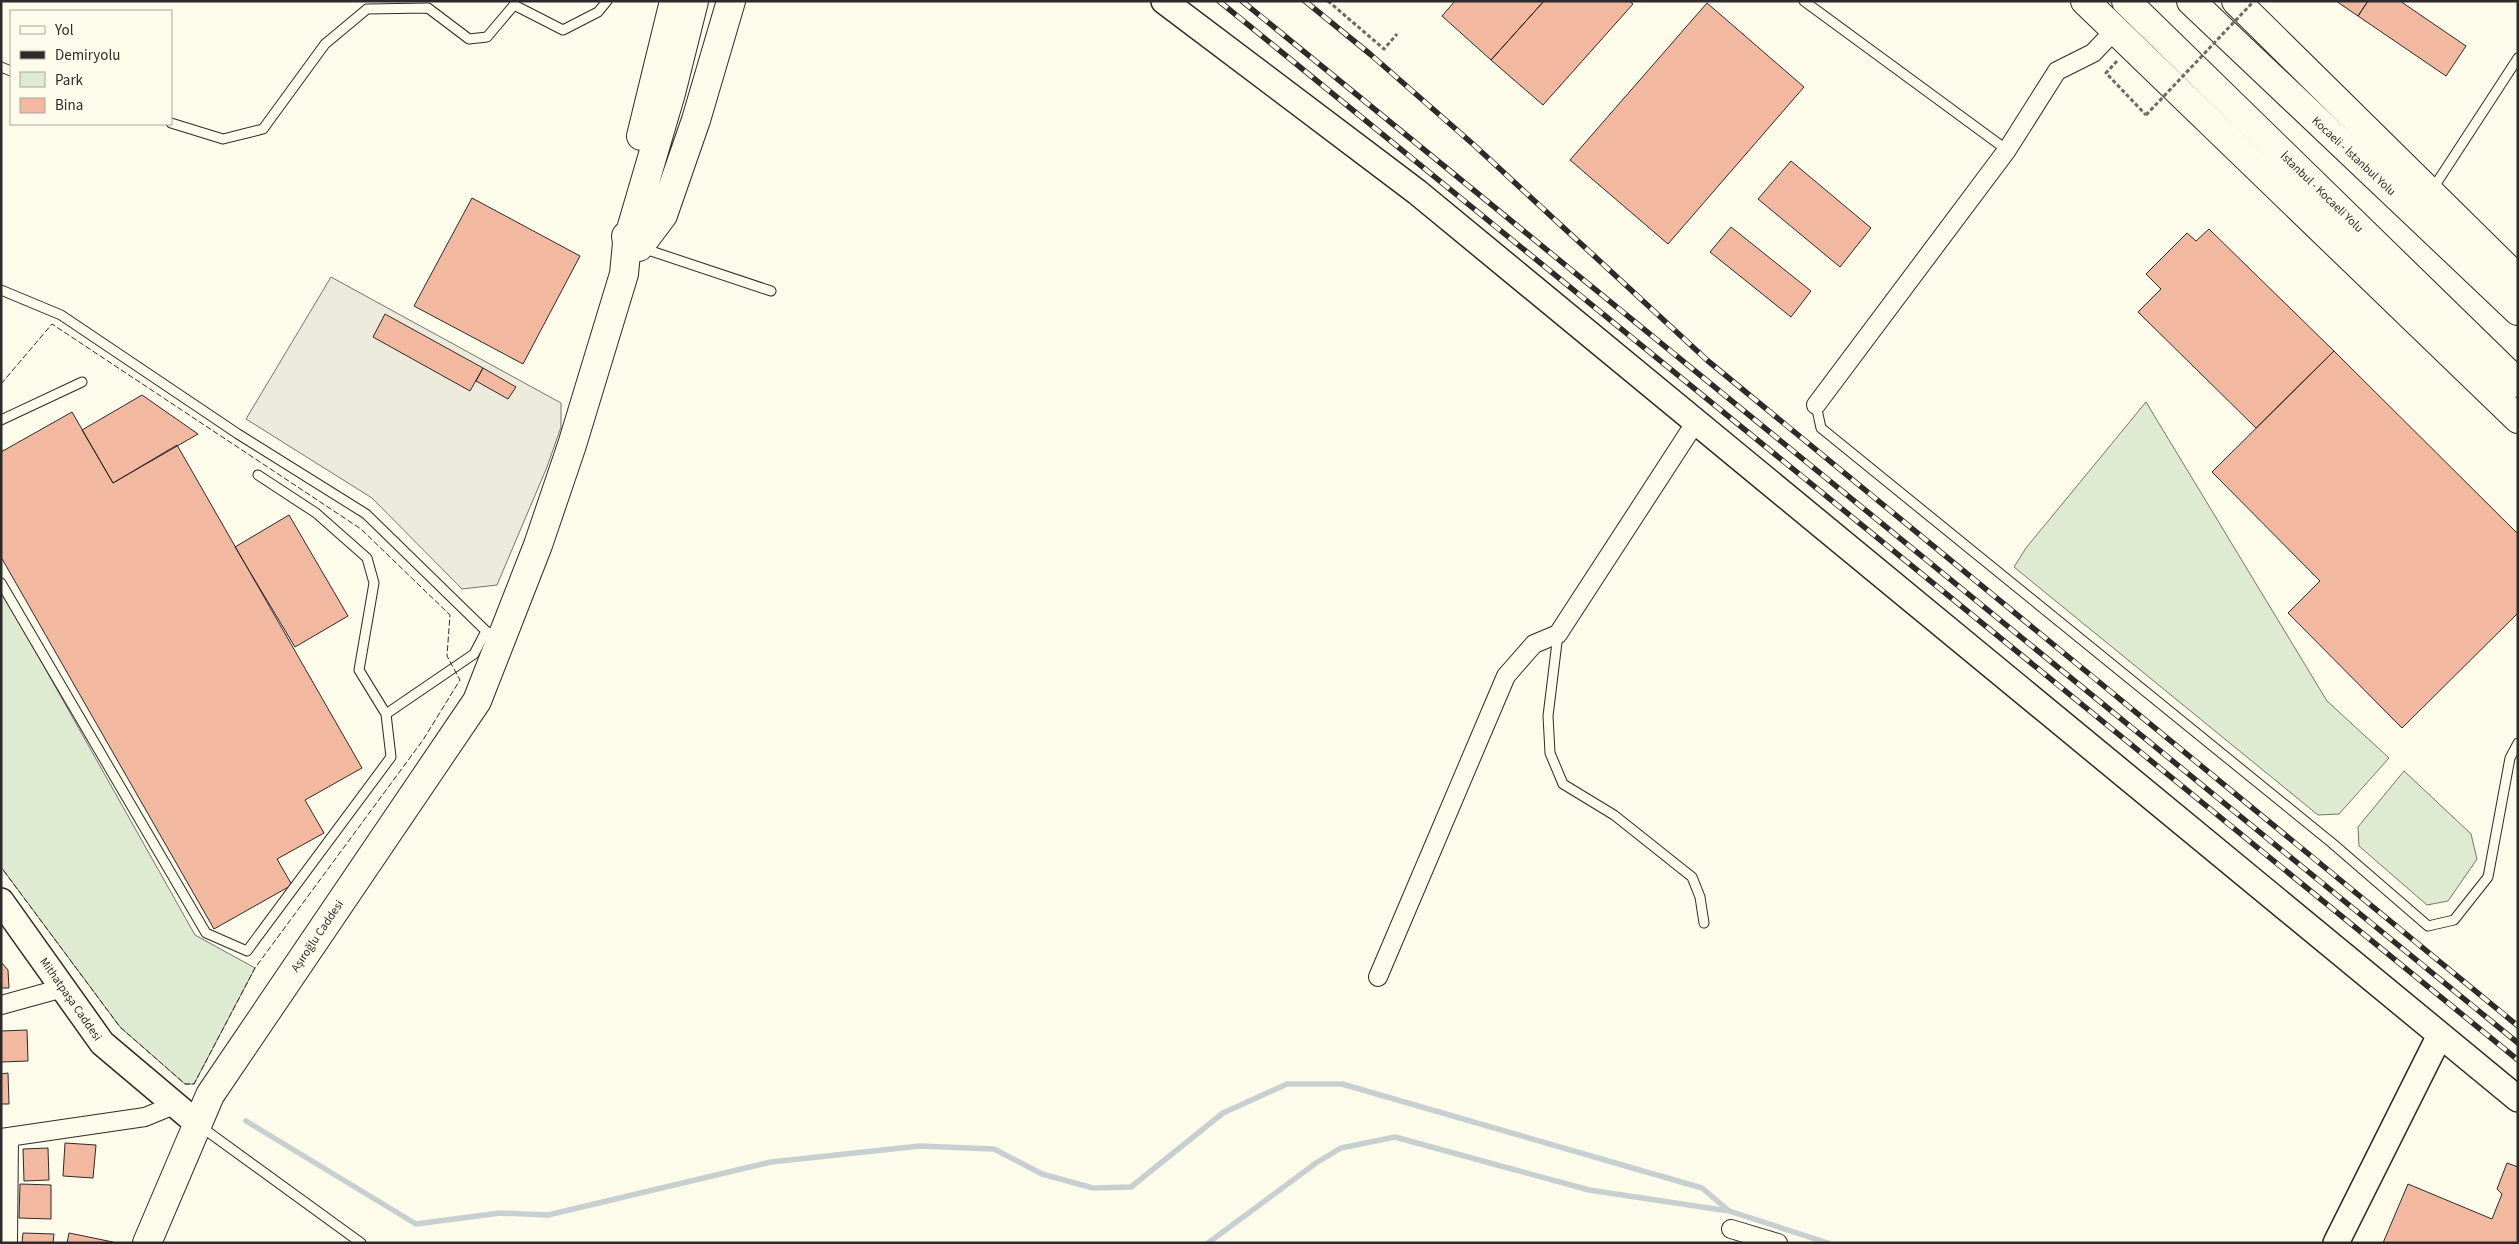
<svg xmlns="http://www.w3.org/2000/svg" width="2519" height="1244" font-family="'Source Sans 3',sans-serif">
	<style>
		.green { fill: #deebd1; stroke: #74746e }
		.parking { fill: #eceadb; stroke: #74746e }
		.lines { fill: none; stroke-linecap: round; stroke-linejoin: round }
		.stream { stroke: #c7d0d0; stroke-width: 5.5 }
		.building { fill: #f2b8a0; stroke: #2b2b2b }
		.lane-casing { stroke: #2b2b2b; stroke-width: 11 }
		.street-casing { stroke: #2b2b2b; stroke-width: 20 }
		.secondary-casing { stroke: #2b2b2b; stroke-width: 28 }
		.primary-casing { stroke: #2b2b2b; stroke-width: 30 }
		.highway-casing { stroke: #2b2b2b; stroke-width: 30 }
		.path { stroke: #6a6964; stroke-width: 3; stroke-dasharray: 4 2.5; stroke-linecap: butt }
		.lane { stroke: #fdfbea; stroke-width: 9 }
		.street { stroke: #fdfbea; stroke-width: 18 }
		.secondary { stroke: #fdfbea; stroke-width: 25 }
		.primary { stroke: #fdfbea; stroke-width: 28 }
		.highway { stroke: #fdfbea; stroke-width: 28 }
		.rail-casing { stroke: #2b2b2b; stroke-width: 5.5 }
		.rail { stroke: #fdfbea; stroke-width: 4; stroke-dasharray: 11; stroke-linecap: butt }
		.path-bridge { stroke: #6a6964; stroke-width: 3; stroke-dasharray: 4 2.5; stroke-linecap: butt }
		.fence { stroke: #2b2b2b; stroke-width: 1; stroke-dasharray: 6 2.5; stroke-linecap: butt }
		.labels { text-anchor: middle; stroke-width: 4; stroke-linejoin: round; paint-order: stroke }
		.street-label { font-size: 12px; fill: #2b2b2b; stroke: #fdfbea }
	</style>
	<rect width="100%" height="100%" fill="#fdfbea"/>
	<path class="green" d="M2146 402 2327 701 2389 758 2339 814 2318 815 2014 567 2026 548Z
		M1 590 195 935 255 968 194 1084H185L120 1027 1 867Z
		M2404 771 2471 834 2477 859 2448 901 2427 905 2359 846 2358 827Z"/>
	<path class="parking" d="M331 277 561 403V427L547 467 497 585 462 589 372 498 246 419Z"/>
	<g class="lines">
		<path class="stream" d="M246 1121 416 1224 500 1213 548 1215 771 1162 920 1146 994 1149 1042 1174 1093 1188 1131 1187 1223 1113 1287 1084H1342L1702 1188 1729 1211
			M1208 1243 1316 1163 1341 1148 1395 1137 1589 1190 1729 1211 1828 1243"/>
	</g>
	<path class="building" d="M1455 1H1544L1491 60 1442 16Z
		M1544 1H1629L1633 4 1543 105 1491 60Z
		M2336 1H2368L2358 16Z
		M2368 1H2400L2466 46 2446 76 2358 16Z
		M1707 3 1804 87 1668 244 1570 160Z
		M1791 161 1871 228 1840 267 1758 199Z
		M472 198 580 256 523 364 414 306Z
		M1731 227 1811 291 1791 317 1710 252Z
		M2209 229 2334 351 2256 428 2138 312 2161 289 2146 274 2187 233 2196 241Z
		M385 314 483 368 470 391 373 337Z
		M2334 351 2518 534V613L2402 728 2288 613 2320 581 2212 472Z
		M483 368 516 387 508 399 476 381Z
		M142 395 198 434 113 483 82 430Z
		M72 412 113 483 177 445 362 768 305 800 324 833 277 859 292 885 214 929 1 557V452Z
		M289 515 348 616 295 647 235 547Z
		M1 962 8 970 9 988H1Z
		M27 1030 28 1061 1 1062V1031Z
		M8 1073 9 1104H1V1074Z
		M65 1143 96 1145 93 1178 63 1176Z
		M48 1148 49 1180 24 1181 23 1149Z
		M2507 1163 2518 1167V1243H2383L2408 1184 2492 1219 2502 1194 2497 1189Z
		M20 1184 51 1185V1219L19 1218Z
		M23 1233 54 1234 53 1243H22Z
		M69 1233 113 1242 112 1243H67Z"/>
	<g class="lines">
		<defs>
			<path id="lane" d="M1804 1 2007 150
				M1 67 11 71
				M171 123 223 139 263 129 325 44 367 9 428 8 469 39 487 37 514 5 563 30 598 12 607 1
				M2432 190 2518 58
				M642 248 771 291
				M1 290 61 315 238 434 366 514 486 631 499 637
				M1816 405 1821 428 2332 843 2428 926 2454 920 2488 877 2510 758 2518 743
				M1 420 82 382
				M258 475 316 513 367 558 374 583 359 670 386 714 474 654 486 631
				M1 583 206 933 247 951 391 757 386 714
				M1558 634 1548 716 1550 753 1563 784 1614 815 1692 877 1700 897 1704 923
				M200 1126 361 1243"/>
			<path id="street" d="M1816 405 2007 150 2057 71 2093 53 2115 30
				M1378 977 1506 676 1534 644 1558 634 1697 420
				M1 1005 63 988
				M1 1138 145 1117 174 1105
				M1731 1229 1778 1243
				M8 1243 9 1138"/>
			<path id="secondary" d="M1164 1 1417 192 2518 1099
				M1 901 102 1043 198 1124
				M2336 1243 2440 1035"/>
			<path id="primary" d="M2085 1 2518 419
				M2236 1 2518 279
				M641 136 674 1
				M626 236 627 243 639 247 663 215 696 120 731 1
				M147 1243 210 1095 477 701 538 545 572 445 624 274 627 243 671 93 694 1"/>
			<path id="highway" d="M2126 1 2518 383
				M2191 1 2518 311"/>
		</defs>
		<use href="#lane" class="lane-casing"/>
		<use href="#street" class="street-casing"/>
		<use href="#secondary" class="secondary-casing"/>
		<use href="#primary" class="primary-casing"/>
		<use href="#highway" class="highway-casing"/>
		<path class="path" d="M1328 1 1384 49 1397 34
			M2117 61 2106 73 2146 115"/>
		<use href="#lane" class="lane"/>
		<use href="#street" class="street"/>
		<use href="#secondary" class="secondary"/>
		<use href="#primary" class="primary"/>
		<use href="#highway" class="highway"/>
		<defs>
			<path id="rail" d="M1219 1 2518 1060
				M1242 1 2518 1043
				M1305 1 1370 54 1474 145 1708 361 2518 1026"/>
		</defs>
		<use href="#rail" class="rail-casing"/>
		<use href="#rail" class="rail"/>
		<path class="path-bridge" d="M2146 115 2254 1"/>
		<path class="fence" d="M1 384 52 324 361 529 450 615 447 656 460 680 423 740 255 968 194 1084H185L120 1027 1 867"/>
	</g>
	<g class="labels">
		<g class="street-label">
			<text transform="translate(2354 156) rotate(43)" y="4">Kocaeli - İstanbul Yolu</text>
			<text transform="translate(2322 192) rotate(44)" y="4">İstanbul - Kocaeli Yolu</text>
			<text transform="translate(317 936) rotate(-56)" y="4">Aşıroğlu Caddesi</text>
			<text transform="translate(71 999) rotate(55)" y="4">Mithatpaşa Caddesi</text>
		</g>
	</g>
	<rect width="2519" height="1244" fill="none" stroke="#2b2b2b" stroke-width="5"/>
	<rect x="10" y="10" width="162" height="115" fill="#fdfbea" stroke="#a9a89e"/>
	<rect x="20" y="26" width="25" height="8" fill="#fdfbea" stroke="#a9a89e"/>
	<text x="55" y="35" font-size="15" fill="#2b2b2b">Yol</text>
	<rect x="20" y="51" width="25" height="8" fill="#2b2b2b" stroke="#a9a89e"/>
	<text x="55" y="60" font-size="15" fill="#2b2b2b">Demiryolu</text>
	<rect x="20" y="72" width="25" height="15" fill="#deebd1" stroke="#a9a89e"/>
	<text x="55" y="85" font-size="15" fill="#2b2b2b">Park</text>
	<rect x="20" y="98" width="25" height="15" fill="#f2b8a0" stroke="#a9a89e"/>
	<text x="55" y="110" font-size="15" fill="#2b2b2b">Bina</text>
</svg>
